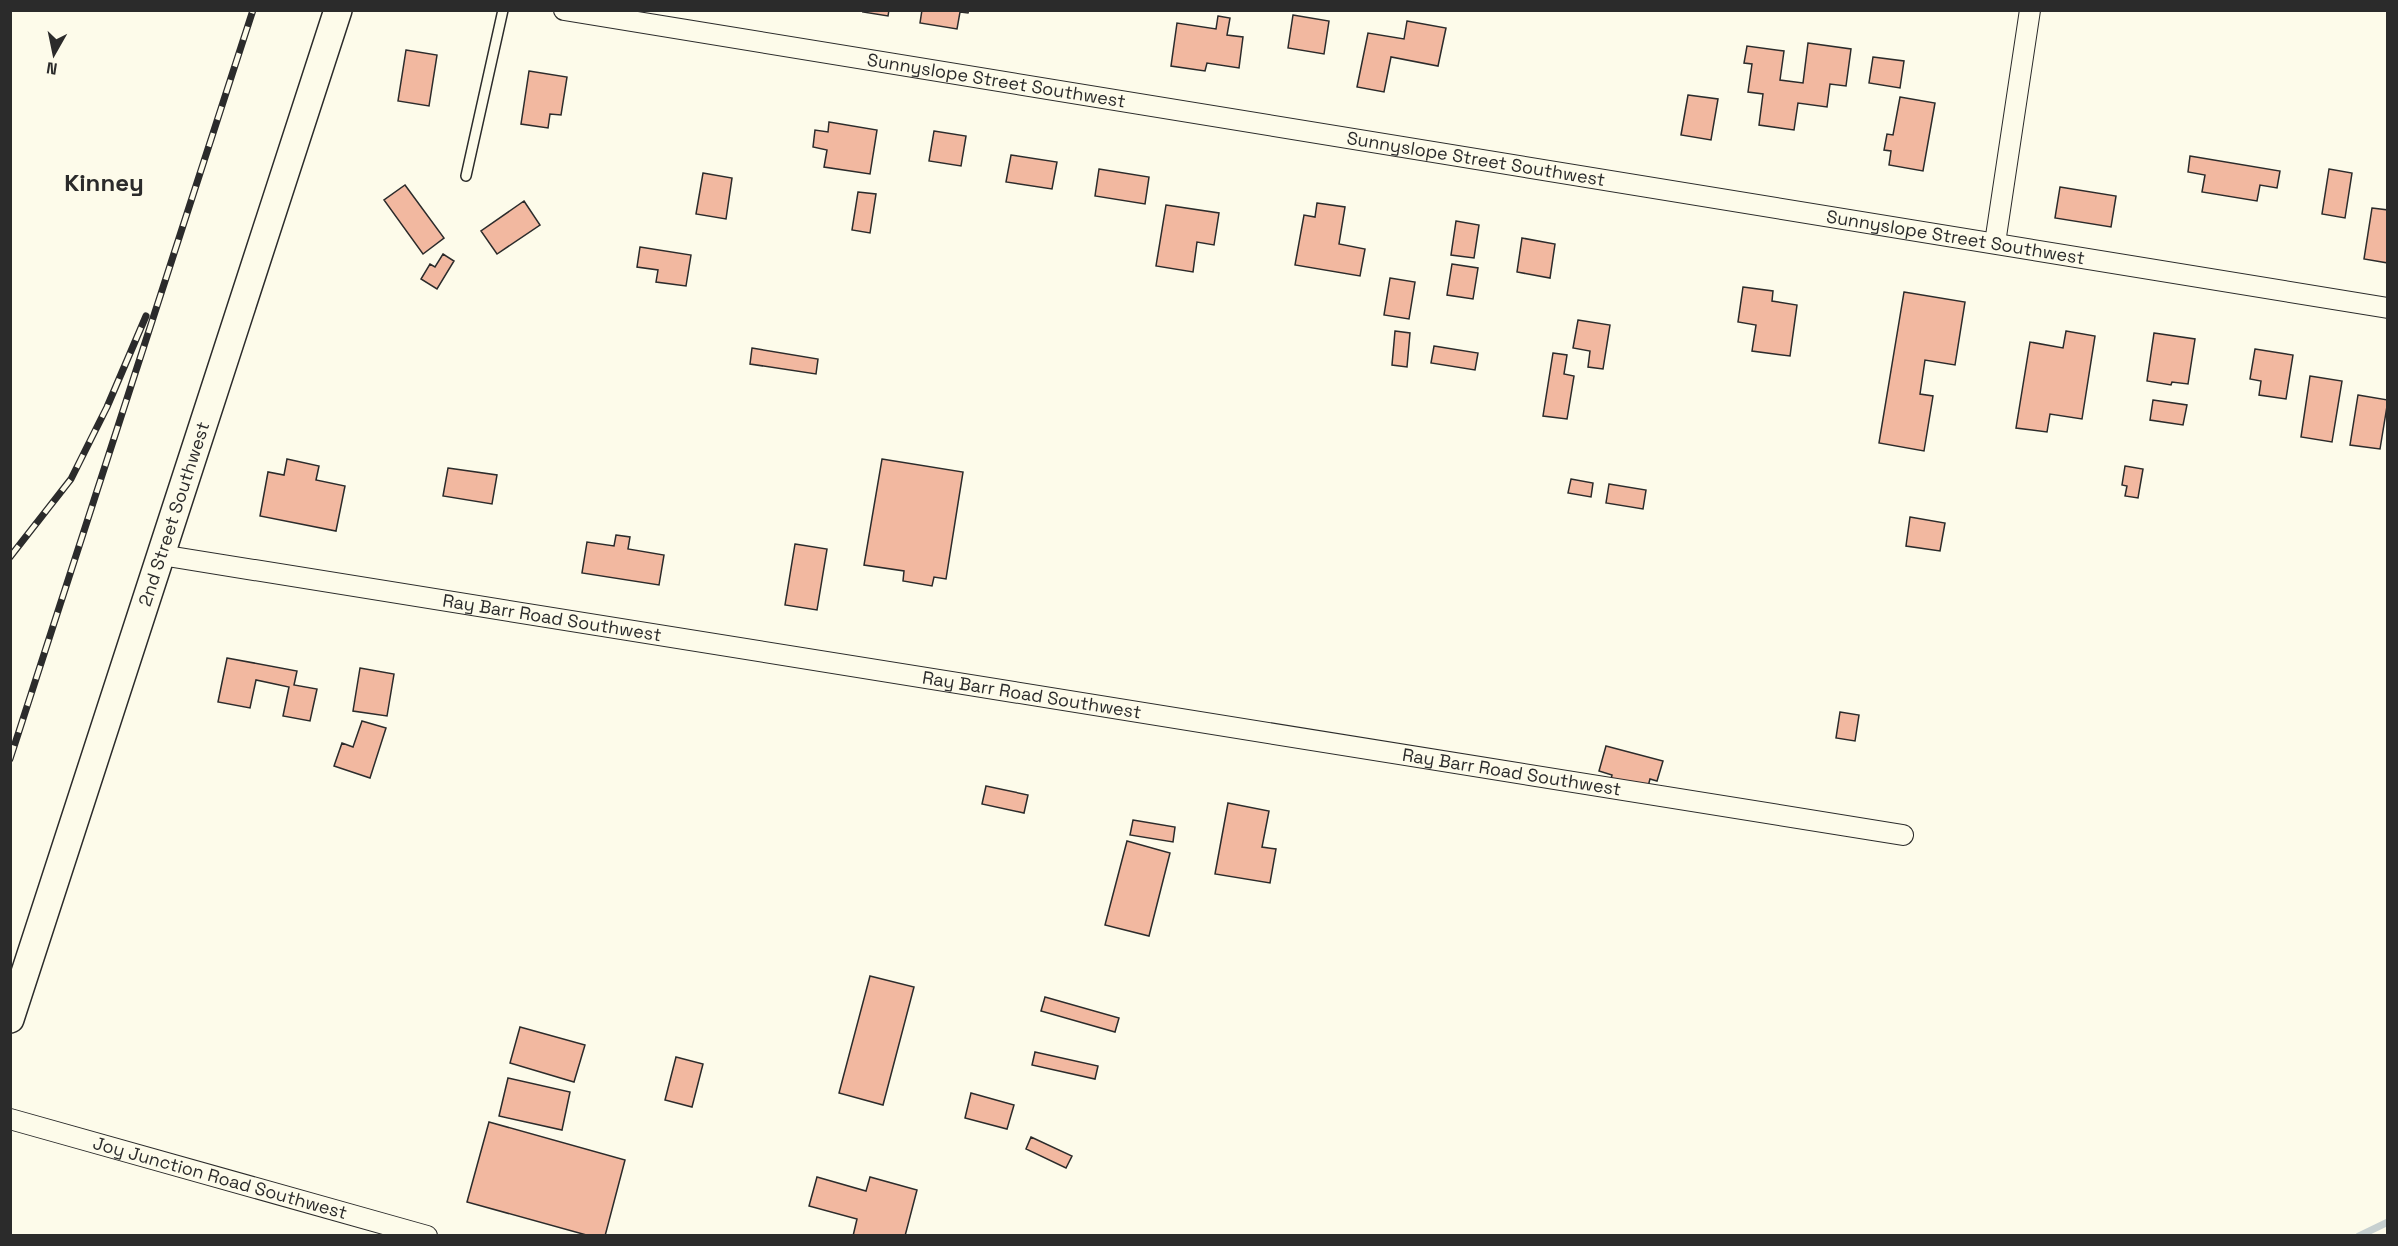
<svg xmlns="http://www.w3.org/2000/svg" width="2398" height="1246" font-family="'Space Grotesk',sans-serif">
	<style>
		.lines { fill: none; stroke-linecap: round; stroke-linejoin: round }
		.stream { stroke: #c7d0d0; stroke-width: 7 }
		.building { fill: #f2b8a0; stroke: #2b2b2b; stroke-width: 1.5 }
		.lane-casing { stroke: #2b2b2b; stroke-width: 12 }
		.street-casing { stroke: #2b2b2b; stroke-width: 22 }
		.secondary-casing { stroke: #2b2b2b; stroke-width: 30 }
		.lane { stroke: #fdfbea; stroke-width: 9 }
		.street { stroke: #fdfbea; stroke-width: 20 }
		.secondary { stroke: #fdfbea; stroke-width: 27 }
		.rail-casing { stroke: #2b2b2b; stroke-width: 7 }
		.rail { stroke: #fdfbea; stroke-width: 4.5; stroke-dasharray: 14; stroke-linecap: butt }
		.labels { text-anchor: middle; stroke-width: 4.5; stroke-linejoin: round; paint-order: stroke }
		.street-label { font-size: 18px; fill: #2b2b2b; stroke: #fdfbea }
		.district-label { font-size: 24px; font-weight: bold; fill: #2b2b2b; stroke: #fdfbea }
	</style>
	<rect width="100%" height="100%" fill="#fdfbea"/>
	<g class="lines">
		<path class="stream" d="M2359 1236 2388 1222"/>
	</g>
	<path class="building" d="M864 10H889L888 16 863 12Z
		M922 10H969L968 13 960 12 957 29 920 23Z
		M1293 15 1329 21 1324 54 1288 48Z
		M1218 16 1230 18 1227 35 1243 37 1239 68 1207 63 1205 71 1171 66 1177 23 1216 29Z
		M1407 21 1446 28 1438 66 1391 57 1384 92 1357 87 1368 33 1404 39Z
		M1808 43 1851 49 1846 86 1830 84 1827 107 1798 103 1794 130 1759 125 1763 94 1748 92 1752 64 1744 63 1747 46 1784 51 1780 80 1803 83Z
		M406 50 437 55 429 106 398 101Z
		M1873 57 1904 61 1900 88 1869 83Z
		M529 71 567 77 561 115 550 114 548 128 521 124Z
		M1688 95 1718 99 1711 140 1681 135Z
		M1900 97 1935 103 1923 171 1889 165 1891 151 1884 150 1887 134 1893 135Z
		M829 122 877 130 870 174 824 167 827 150 813 147 815 130 828 132Z
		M934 131 966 136 961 166 929 161Z
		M1011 155 1057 162 1052 189 1006 182Z
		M2190 156 2280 171 2277 188 2260 185 2257 201 2202 192 2205 175 2188 172Z
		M1099 169 1149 177 1145 204 1095 196Z
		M2329 169 2352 173 2345 218 2322 214Z
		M703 173 732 178 726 219 696 214Z
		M405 185 444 238 423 254 384 200Z
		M2060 187 2116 196 2111 227 2055 218Z
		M858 192 876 194 870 233 852 230Z
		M524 201 540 225 497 254 481 231Z
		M1317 203 1345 207 1339 244 1365 249 1360 276 1295 265 1304 215 1315 217Z
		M1166 205 1219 213 1214 245 1197 242 1193 272 1156 266Z
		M2372 208 2388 210V263L2364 259Z
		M1456 221 1479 225 1474 258 1451 255Z
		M1522 238 1555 244 1550 278 1517 272Z
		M640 247 691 255 686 286 656 282 658 270 637 267Z
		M443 254 454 261 437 289 421 279 430 264 435 267Z
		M1452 264 1478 268 1473 299 1447 295Z
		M1390 278 1415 282 1409 319 1384 315Z
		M1743 287 1773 291 1772 301 1797 305 1790 356 1752 351 1756 325 1738 322Z
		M1904 292 1965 302 1955 365 1925 360 1920 394 1933 396 1924 451 1879 443Z
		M1578 320 1610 325 1603 369 1588 367 1590 351 1573 348Z
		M1395 331 1410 333 1407 367 1392 365Z
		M2066 331 2095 336 2082 419 2050 414 2047 432 2016 428 2030 342 2063 348Z
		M2154 333 2195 339 2188 384 2172 382 2171 385 2147 381Z
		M1434 346 1478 353 1475 370 1431 363Z
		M752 348 818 359 816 374 750 364Z
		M2255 349 2293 355 2286 399 2259 395 2261 381 2250 379Z
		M1553 353 1567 355 1564 374 1574 376 1567 419 1543 416Z
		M2310 376 2342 381 2332 442 2301 437Z
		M2358 395 2388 400 2380 449 2350 445Z
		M2153 400 2187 405 2183 425 2150 420Z
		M287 459 319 466 316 480 345 486 336 531 260 516 268 472 284 475Z
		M882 459 963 472 946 579 934 577 932 586 903 581 904 571 864 565Z
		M2125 466 2143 469 2138 498 2125 496 2127 486 2122 485Z
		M448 468 497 475 492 504 443 496Z
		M1571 479 1593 483 1591 497 1568 493Z
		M1609 484 1646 490 1643 509 1606 503Z
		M1910 517 1945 523 1940 551 1906 546Z
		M616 535 630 537 628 549 664 555 659 585 582 573 587 542 614 546Z
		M795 544 827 549 817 610 785 605Z
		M227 658 297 671 294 685 317 689 310 721 283 716 289 687 256 680 250 708 218 702Z
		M360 668 394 674 387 716 353 711Z
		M1840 712 1859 715 1855 741 1836 738Z
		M362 721 386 728 370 778 334 766 342 743 353 747Z
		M1606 746 1663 761 1657 781 1650 779 1646 794 1610 784 1612 775 1599 771Z
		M986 786 1028 795 1024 813 982 804Z
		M1228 803 1269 811 1262 847 1276 849 1270 883 1215 874Z
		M1133 820 1175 827 1173 842 1130 835Z
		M1127 841 1170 853 1149 936 1105 925Z
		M870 976 914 987 883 1105 839 1093Z
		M1045 997 1119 1018 1115 1032 1041 1011Z
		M520 1027 585 1045 574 1082 510 1063Z
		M1035 1052 1098 1066 1095 1079 1032 1065Z
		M676 1057 703 1064 692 1107 665 1100Z
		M508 1078 570 1092 562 1130 499 1116Z
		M971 1093 1014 1105 1007 1129 965 1118Z
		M489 1122 625 1160 605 1236H590L467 1202Z
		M1031 1137 1072 1156 1066 1168 1026 1149Z
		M817 1177 866 1191 870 1177 917 1190 905 1236H853L857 1219 809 1206Z"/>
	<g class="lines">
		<defs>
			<path id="lane" d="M466 176 503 10"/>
			<g id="street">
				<path id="s1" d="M564 10 2388 308"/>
				<path d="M1995 243 2030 10"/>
				<path id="s2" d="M161 555 1903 835"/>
				<path id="s3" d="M10 1119 427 1236"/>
			</g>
			<g id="secondary">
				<path id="s4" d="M10 1019 338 10"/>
			</g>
		</defs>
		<use href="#lane" class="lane-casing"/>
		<use href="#street" class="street-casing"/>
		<use href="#secondary" class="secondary-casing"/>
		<use href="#lane" class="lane"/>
		<use href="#street" class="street"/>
		<use href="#secondary" class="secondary"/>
		<defs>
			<path id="rail" d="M10 557 71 479 107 407 146 316
				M10 759 253 10"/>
		</defs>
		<use href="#rail" class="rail-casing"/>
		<use href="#rail" class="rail"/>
	</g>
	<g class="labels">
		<g class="street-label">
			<text dy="6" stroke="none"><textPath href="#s1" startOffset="438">Sunnyslope Street Southwest</textPath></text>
			<text dy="6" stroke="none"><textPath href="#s1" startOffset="924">Sunnyslope Street Southwest</textPath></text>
			<text dy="6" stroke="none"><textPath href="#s1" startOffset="1410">Sunnyslope Street Southwest</textPath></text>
			<text dy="6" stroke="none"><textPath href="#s4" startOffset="531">2nd Street Southwest</textPath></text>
			<text dy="6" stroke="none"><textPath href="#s2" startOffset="396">Ray Barr Road Southwest</textPath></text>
			<text dy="6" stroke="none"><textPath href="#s2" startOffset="882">Ray Barr Road Southwest</textPath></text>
			<text dy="6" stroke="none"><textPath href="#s2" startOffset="1368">Ray Barr Road Southwest</textPath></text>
			<text dy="6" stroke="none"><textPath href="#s3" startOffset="218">Joy Junction Road Southwest</textPath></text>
		</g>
		<g class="district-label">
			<text x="104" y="191">Kinney</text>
		</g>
	</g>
	<rect width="2398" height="1246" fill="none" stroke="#2b2b2b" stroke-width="24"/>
	<g transform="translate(54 54) rotate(189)" stroke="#fdfbea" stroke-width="4.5" paint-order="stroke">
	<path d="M0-4.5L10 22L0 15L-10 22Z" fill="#2b2b2b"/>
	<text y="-9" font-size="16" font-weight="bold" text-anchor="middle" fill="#2b2b2b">N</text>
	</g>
</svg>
